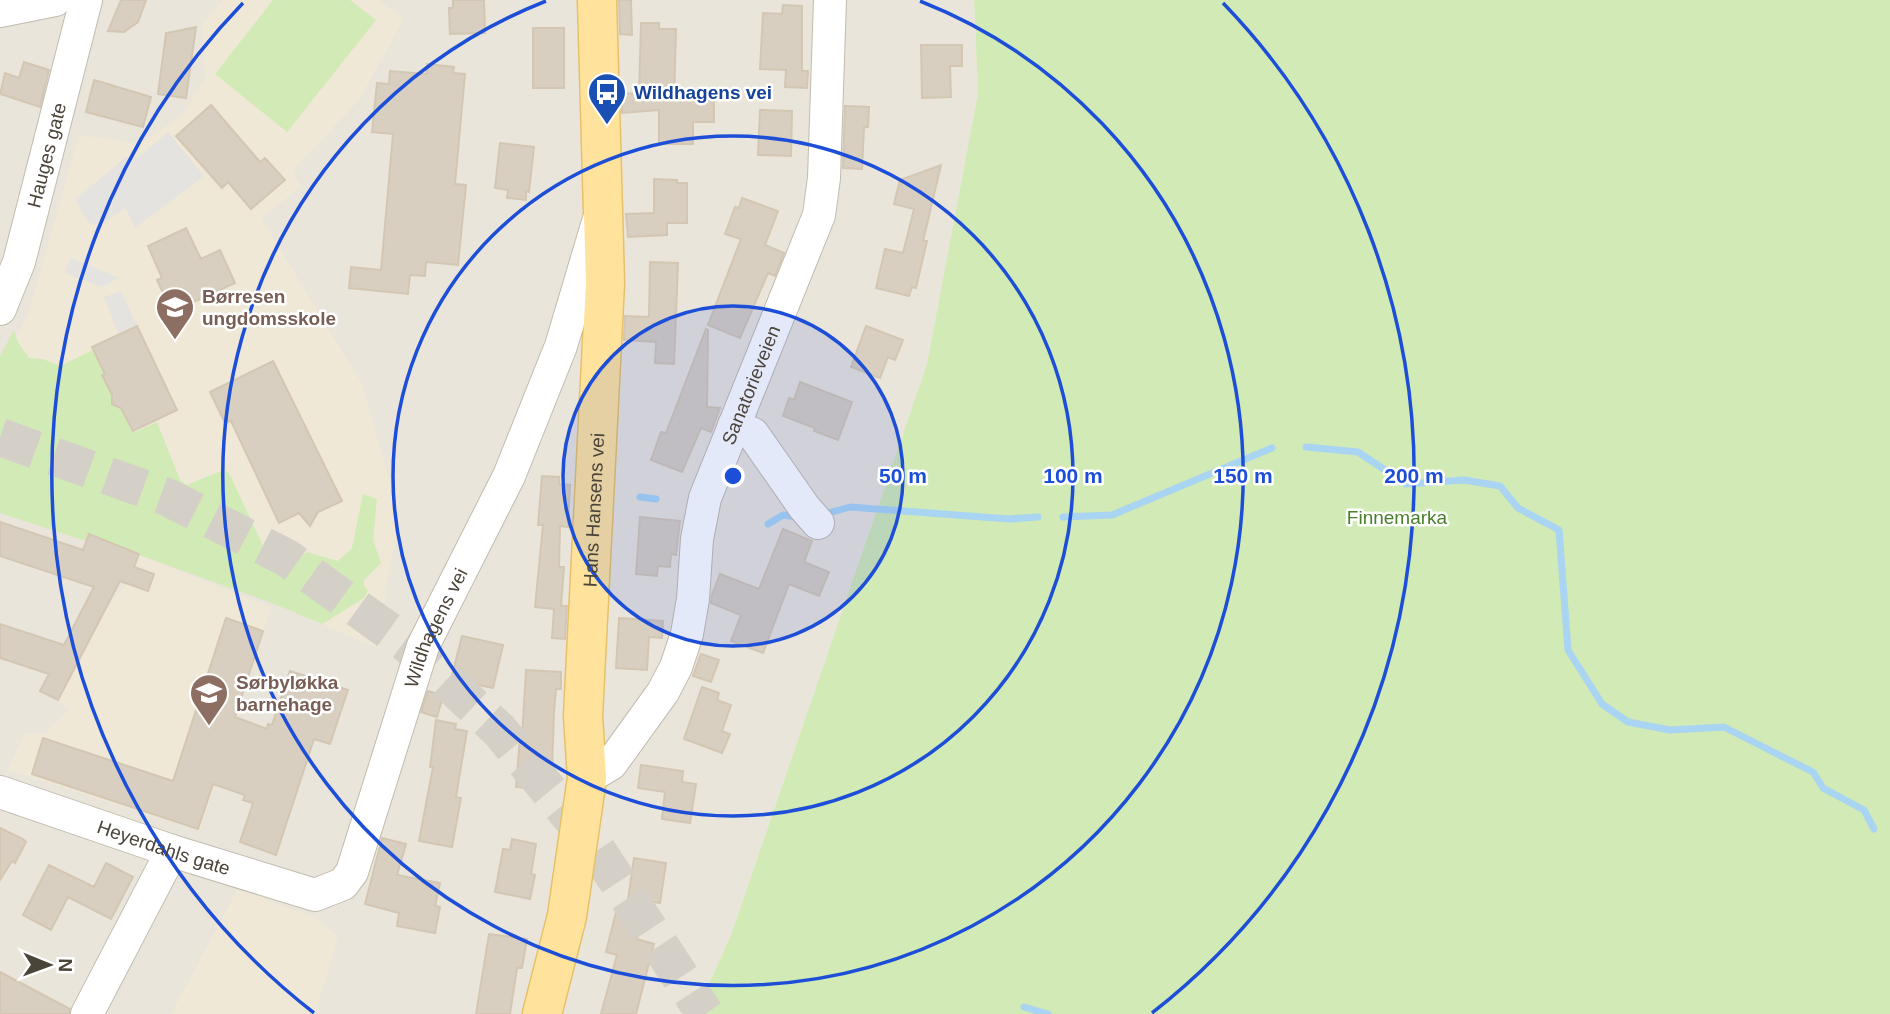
<svg xmlns="http://www.w3.org/2000/svg" width="1890" height="1014" font-family="Arial,sans-serif">
	<style>
		.residential { fill: #eae5da }
		.education { fill: #efe8d6 }
		.green { fill: #d2eab5 }
		.parking { fill: #e5e3e0 }
		.lines { fill: none; stroke-linecap: round; stroke-linejoin: round }
		.stream { stroke: #a9d4f2; stroke-width: 7 }
		.building { fill: #d8cfc1; stroke: #d3c7b4; stroke-width: 2 }
		.major-tunnel { stroke: #d4d0c8; stroke-width: 38; stroke-dasharray: 38 19; stroke-linecap: butt }
		.minor-casing { stroke: #c2bbae; stroke-width: 34 }
		.major-casing { stroke: #e6c16a; stroke-width: 41 }
		.minor { stroke: #fff; stroke-width: 32 }
		.major { stroke: #ffe39c; stroke-width: 38 }
		.ring { fill: none; stroke: #1d4ed8; stroke-width: 3.5 }
		.labels { text-anchor: middle; stroke-width: 5; stroke-linejoin: round; paint-order: stroke }
		.transit-label { font-size: 19px; font-weight: bold; fill: #164399; stroke: #fff; text-anchor: start }
		.street-label { font-size: 19px; fill: #4b4439; stroke: #fff }
		.education-label { font-size: 19px; font-weight: bold; fill: #785e54; stroke: #fff; text-anchor: start }
		.park-label { font-size: 19px; fill: #4a7f2a; stroke: #fff }
		.centre { fill: #1d4ed8; stroke: #fff; stroke-width: 3.5 }
		.ring-label { font-size: 21px; text-anchor: middle; font-weight: bold; fill: #1d4ed8; stroke: #fff; stroke-width: 5; stroke-linejoin: round; paint-order: stroke }
	</style>
	<rect width="100%" height="100%" fill="#f6f3ec"/>
	<path class="residential" d="M0 0H974L978 93 927 365 731 935 695 1014H0Z"/>
	<path class="education" d="M223 0H377L404 18 359 100 292 171 301 187 261 218 362 384 400 519 387 580 380 649 272 603 0 500V368L29 313 79 135 139 144 182 116 205 79 202 24Z
		M139 555 271 607 200 831 8 770 24 734H45L68 711 58 699 111 601 128 584Z
		M238 889 317 919 338 937 315 1014H171Z"/>
	<path class="green" d="M273 0H350L376 20 287 132 215 74Z
		M974 0H1890V1014H695L731 935 927 364 978 93Z
		M14 330 18 342 29 358 43 359 60 366 93 350 105 374 103 375 113 397 112 403 120 405 133 433 157 422 180 480 187 485 223 470 229 473 273 567 297 559 307 552 338 561 352 548 363 494 377 499 373 540 381 563 364 580V585L368 591 364 598 322 624 272 603 139 555 89 534 86 541 0 513V356Z"/>
	<path class="parking" d="M168 132 204 176 135 228 125 208 100 225 89 223 75 200 126 157H139Z
		M70 258 96 268 119 278 102 287 65 273Z
		M121 291 137 326 119 335 104 297Z"/>
	<g class="lines">
		<path class="stream" d="M1306 447 1358 452 1406 484 1464 480 1500 486 1518 508 1559 530 1568 650 1602 704 1628 722 1670 730 1724 727 1813 772 1823 788 1864 810 1874 829
			M640 497 656 499
			M825 514 850 507 1009 519 1038 517
			M1063 517 1112 515 1272 448
			M768 524 783 515 797 517
			M1024 1007 1048 1014"/>
	</g>
	<path class="building" d="M121 0H146L138 22 124 32 108 31Z
		M453 0H484L485 33 450 34 449 8H453Z
		M619 0H631L632 35 620 34Z
		M783 5 802 6V71H808L807 88 785 87 786 70 760 69 763 13 782 14Z
		M641 23H659V29H676L674 98H714V122H693V144H659V110L622 113V93L639 94Z
		M196 27 186 98 158 94 166 33Z
		M533 28H564V88H533Z
		M921 45H962V66H950L951 97 922 98Z
		M24 62 49 70 40 107 0 94 5 73 19 78Z
		M427 64 454 67 453 73 465 74 455 184 466 185 458 265 426 262 425 276 410 275 408 294 349 288 351 267 381 270 393 134 372 132 377 83 389 84 390 71 427 74Z
		M94 80 151 97 143 127 86 112Z
		M211 105 260 162 265 158 285 180 251 209 228 182 222 188 176 136Z
		M845 106 869 107 868 127H864L862 169 843 168Z
		M760 110 792 111 791 156 758 155Z
		M500 143 534 147 529 192 526 191V200L507 198 508 190 495 188Z
		M941 165 923 241H927L916 288 912 287 909 296 876 288 885 249 903 253 914 209 894 204 900 180Z
		M654 179 677 180V183H687V223H667V235L628 237 626 214 654 213Z
		M742 198 778 211 765 245 784 253 775 276 768 273 740 338 708 325 741 239 725 234 735 207 739 208Z
		M186 228 201 259 220 250 235 283 172 312 157 280 162 278 148 246Z
		M650 262 678 263 674 364 655 363 656 342 624 340 625 316 649 317Z
		M137 326 177 410 133 431 121 408 112 404V395L102 375 105 374 92 347Z
		M866 326 903 340 895 360 888 357 880 378 851 367Z
		M706 329 708 330 707 407 720 408 711 432 701 428 682 472 651 460 661 432 666 433Z
		M273 361 342 501 318 512 310 526 299 513 279 523 231 421 225 423 210 392Z
		M800 382 852 402 838 440 814 431 815 428 783 416 789 398 794 400Z
		M542 476 559 477V484L570 485 568 527 560 526 559 567H564L561 606H567L565 639 552 638 554 609 535 607 543 525H538Z
		M640 517 680 521 676 555 671 554 670 567 658 566 657 576 636 574Z
		M0 522 83 550 89 534 139 554 134 567 154 574 148 591 120 581 58 700 40 691 49 674 0 658V624L64 645 94 587 0 556Z
		M783 529 812 541 804 562 829 572 819 596 789 584 763 653 731 641 741 615 711 603 712 595 720 574 759 589Z
		M226 618 263 631 235 717 267 729 268 724 272 725 290 671 348 690 330 744 314 739 276 855 240 842 253 803 243 800 245 795 213 784 198 829 32 774 43 738 173 781Z
		M619 618 663 621 662 638 649 637 647 670 616 668Z
		M462 636 503 645 493 688 451 679Z
		M701 654 719 660 711 682 693 676Z
		M526 670 561 672V689H556L554 711 552 771 546 770 545 789 516 787 520 738H522Z
		M702 687 719 693 717 700 731 705 722 731 730 734 722 753 684 739Z
		M428 691 443 696 437 717 421 712Z
		M436 720 456 724 455 729 467 731 456 797 461 798 452 847 419 841 433 767H430Z
		M641 765 683 771 682 782 696 784 690 823 662 819 665 792 638 788Z
		M0 828 23 839 26 842 15 863 12 861 0 880Z
		M382 838 406 844 397 875 440 883 435 906 440 907 435 933 397 926 399 913 365 904Z
		M512 839 536 844 531 874 535 875 530 899 495 892 503 849 510 850Z
		M634 858 666 863 660 903 647 901 637 939 654 944 636 1014H601L617 955 606 952 616 912 626 914Z
		M106 863 133 877 111 919 68 897 51 930 23 915 49 865 94 887Z
		M489 934 527 939 522 968H517L510 1014H476Z
		M0 972 70 1009 69 1014H0Z"/>
	<g class="lines">
		<path class="major-tunnel" d="M0 437 167 497 287 558 407 644 499 730 593 844 705 1014"/>
		<defs>
			<g id="minor">
				<path d="M0 11 55 0"/>
				<path id="s1" d="M0 309 19 262 86 0"/>
				<path d="M734 425 753 434 804 507 818 523"/>
				<path id="s2" d="M587 778 611 764 663 692 676 667 687 634 693 599 697 539 705 498 819 215 824 178 830 0"/>
				<path id="s3" d="M0 792 172 851 315 895 343 884 352 872 423 646 509 476 561 346 598 222"/>
				<path d="M87 1014 172 851"/>
			</g>
			<g id="major">
				<path id="s4" d="M542 1014 567 916 587 778 583 716 605 283 597 0"/>
			</g>
		</defs>
		<use href="#minor" class="minor-casing"/>
		<use href="#major" class="major-casing"/>
		<use href="#minor" class="minor"/>
		<use href="#major" class="major"/>
	</g>
	<circle cx="733" cy="476" r="170" fill="#1d4ed8" fill-opacity=".12"/>
	<g class="ring">
		<circle cx="733" cy="476" r="170"/>
		<circle cx="733" cy="476" r="340"/>
		<path d="M920 1A510 510 0 1 1 546 1"/>
		<path d="M314 1013A681 681 0 0 1 243 3M1223 3A681 681 0 0 1 1152 1013"/>
	</g>
	<defs>
		<symbol id="bus-pin" viewBox="-11 -11 22 30"><path d="M0 17L-7.5 6A9.5 9.5 0 1 1 7.5 6Z" fill="#1a4fb4" stroke="#fff"/><path d="M-5-6H5V4H4V6H2V4H-2V6H-4V4H-5ZM-3.5-4V0h7V-4ZM-3.5 1.2v1.5H-2V1.2ZM2 1.2v1.5H3.5V1.2Z" fill="#fff"/></symbol>
		<symbol id="school-pin" viewBox="-11 -11 22 30"><path d="M0 17L-7.5 6A9.5 9.5 0 1 1 7.5 6Z" fill="#8d6e63" stroke="#fff"/><path d="M0-5L7-2L0 1L-7-2ZM-4 1L0 2.5L4 1V4Q0 6-4 4Z" fill="#fff"/></symbol>
	</defs>
	<g fill-rule="evenodd">
		<use href="#bus-pin" x="585" y="70" width="44" height="60"/>
		<use href="#school-pin" x="153" y="285" width="44" height="60"/>
		<use href="#school-pin" x="187" y="671" width="44" height="60"/>
	</g>
	<g class="labels">
		<g class="transit-label">
			<text x="634" y="99">Wildhagens vei</text>
		</g>
		<g class="street-label">
			<text dy="7" stroke="none"><textPath href="#s1" startOffset="161">Hauges gate</textPath></text>
			<text dy="7" stroke="none"><textPath href="#s2" startOffset="439">Sanatorieveien</textPath></text>
			<text dy="7" stroke="none"><textPath href="#s4" startOffset="509">Hans Hansens vei</textPath></text>
			<text dy="7" stroke="none"><textPath href="#s3" startOffset="635">Wildhagens vei</textPath></text>
			<text dy="7" stroke="none"><textPath href="#s3" startOffset="173">Heyerdahls gate</textPath></text>
		</g>
		<g class="education-label">
			<text x="202" y="303">Børresen<tspan x="202" dy="22">ungdomsskole</tspan></text>
			<text x="236" y="689">Sørbyløkka<tspan x="236" dy="22">barnehage</tspan></text>
		</g>
		<g class="park-label">
			<text x="1397" y="524">Finnemarka</text>
		</g>
	</g>
	<circle cx="733" cy="476" r="10" class="centre"/>
	<g class="ring-label">
		<text x="903" y="483">50 m</text>
		<text x="1073" y="483">100 m</text>
		<text x="1243" y="483">150 m</text>
		<text x="1414" y="483">200 m</text>
	</g>
	<g transform="translate(49 965) rotate(91)" stroke="#ffffff" stroke-width="5" paint-order="stroke">
	<path d="M0-5L12 26L0 18L-12 26Z" fill="#4b4439"/>
	<text y="-10" font-size="19" font-weight="bold" text-anchor="middle" fill="#4b4439">N</text>
	</g>
</svg>
